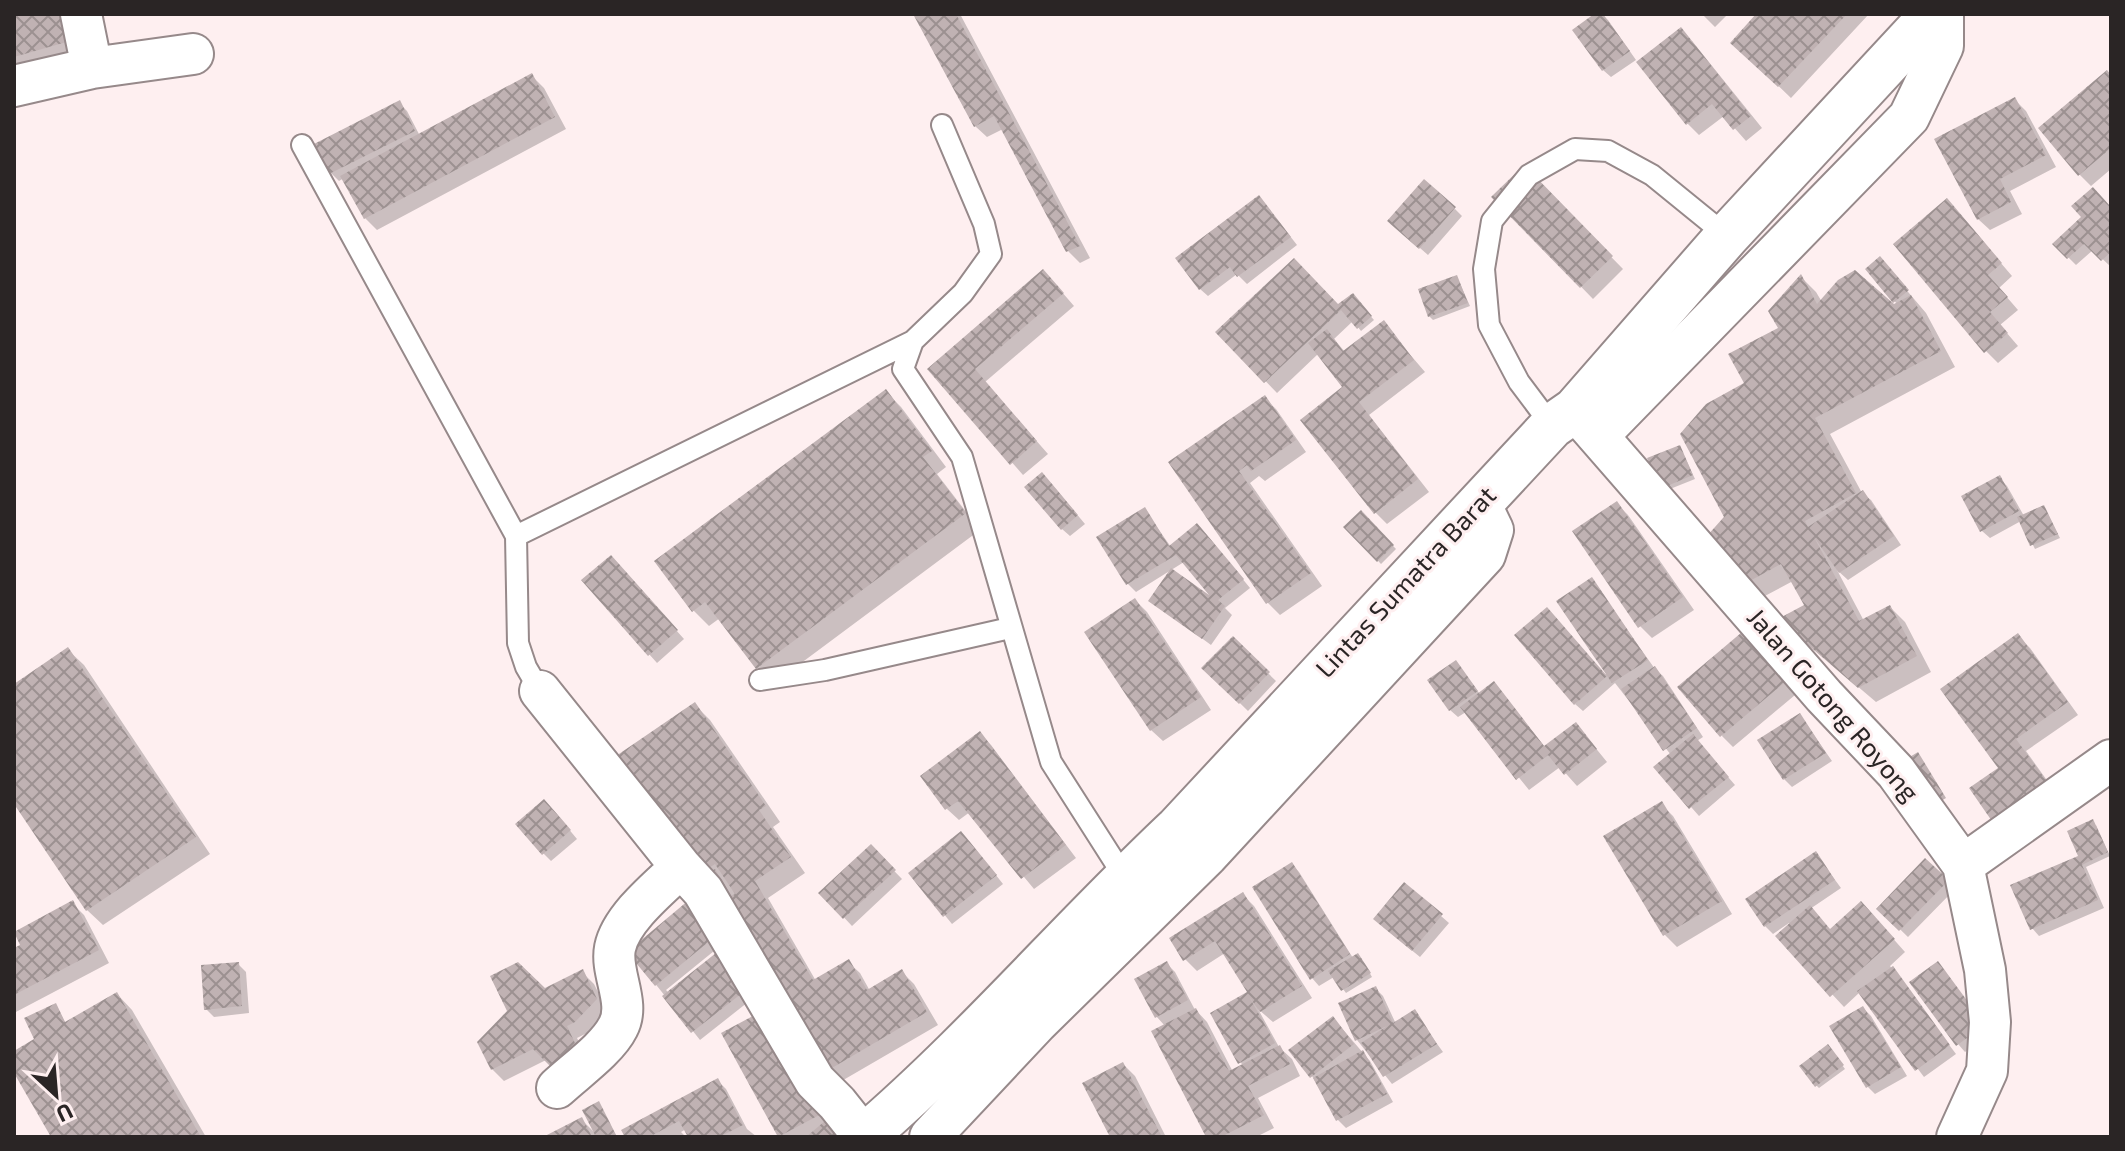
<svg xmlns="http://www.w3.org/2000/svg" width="2125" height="1151" font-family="'Exo 2',sans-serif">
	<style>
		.shadow { fill: #0003 }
		.building { fill: url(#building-cross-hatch) }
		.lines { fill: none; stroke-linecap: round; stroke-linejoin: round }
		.service-casing { stroke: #96898a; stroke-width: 24 }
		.minor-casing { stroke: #96898a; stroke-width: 44 }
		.trunk-casing { stroke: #96898a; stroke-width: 48 }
		.service { stroke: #fff; stroke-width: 20 }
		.minor { stroke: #fff; stroke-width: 40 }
		.trunk { stroke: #fff; stroke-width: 44 }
		.labels { text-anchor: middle; stroke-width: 6; stroke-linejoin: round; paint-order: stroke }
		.street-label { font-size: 26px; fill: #2a2525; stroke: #feeff0 }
	</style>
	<defs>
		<pattern id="building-cross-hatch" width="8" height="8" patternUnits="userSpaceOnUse" patternTransform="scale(2)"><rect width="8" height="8" fill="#c0b2b3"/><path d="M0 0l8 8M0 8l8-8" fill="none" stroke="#9c9191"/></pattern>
	</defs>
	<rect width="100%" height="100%" fill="#feeff0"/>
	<path class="shadow" d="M14 14H65L85 57 14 77Z
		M916 14H960L1090 258 1080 263 1068 251 1003 129 987 137 975 126Z
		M1597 14H1601L1608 20 1636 60 1611 77 1603 70Z
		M1702 14H1728L1715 27Z
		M1759 14H1869L1791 98 1745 54Z
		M1692 41 1762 128 1746 141 1724 116 1699 135 1687 123Z
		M532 76 544 88 566 129 377 230 365 218 344 178 339 181 331 173 317 145 399 103 407 111 420 136Z
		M2111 77V169L2091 186 2079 174Z
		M2014 99 2026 111 2056 167 2010 191 2022 214 1990 230 1978 219Z
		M1524 168 1623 269 1593 299 1494 197Z
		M1266 205 1297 245 1247 284 1237 274 1208 296 1200 289Z
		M1455 209 1462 216 1428 255 1397 228Z
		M2111 209V267L2093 250 2076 265 2055 244Z
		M1958 213 2012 276 1999 288 2018 310 2000 325 2018 346 1998 363 1986 351Z
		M1880 259 1926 313 1955 367 1830 434 1862 493 1871 500 1901 545 1848 580 1837 570 1864 621 1890 607 1905 622 1931 672 1876 702 1796 634 1806 606 1793 581 1763 597 1723 564 1726 517 1747 384 1780 328 1801 277 1816 292 1822 302 1894 307 1897 304 1868 270Z
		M1457 277 1470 306 1433 320 1429 316Z
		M1055 284 1074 306 985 382 1048 454 1023 475 930 370Z
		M1352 295 1374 320 1361 331 1353 321 1334 339 1345 352 1383 323 1425 372 1369 415 1429 492 1387 524 1375 512 1345 387 1318 354 1277 393 1218 332 1338 307Z
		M885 391 901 407 946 467 937 474 980 530 773 684 757 668 720 618 709 626 693 610Z
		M1264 398 1276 409 1306 452 1265 481 1259 476 1250 483 1322 586 1280 615 1268 603 1170 463Z
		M1680 447 1695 479 1665 491Z
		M1999 478 2007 486 2024 516 2044 507 2060 538 2035 549 2021 521 1990 538 1982 531Z
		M1050 482 1085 524 1070 536 1062 529Z
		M1616 503 1628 515 1694 610 1652 638 1640 626Z
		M1144 509 1171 547 1205 533 1250 588 1225 608 1232 615 1211 645 1151 601 1215 600 1184 562 1136 592 1128 584 1099 538Z
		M1361 513 1396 549 1381 564 1346 527Z
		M618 565 684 639 657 663 584 581Z
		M1591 579 1655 669 1663 676 1703 737 1697 741 1735 785 1699 816 1656 767 1671 755 1615 683 1583 711 1575 704 1607 673Z
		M1135 600 1147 612 1211 710 1163 741 1151 730Z
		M1748 630 1801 690 1733 747 1722 736Z
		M2018 636 2030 648 2078 715 2026 751 2061 800 2000 769Z
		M1233 639 1276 681 1248 711 1204 668Z
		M68 650 84 665 210 854 103 925 87 910 14 801V686Z
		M1456 663 1480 694 1494 684 1545 747 1576 724 1607 762 1577 786 1560 767 1529 790 1466 712 1458 717 1450 710Z
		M695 705 710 720 780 822 773 827 805 873 768 898 816 981 848 962 860 973 870 991 902 972 914 984 938 1025 833 1086 705 877Z
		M1800 715 1832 761 1792 787 1784 779Z
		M979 733 991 745 1076 858 1034 889 970 812 959 820 947 809Z
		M1661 804 1673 816 1732 914 1677 947 1665 935 1606 837Z
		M552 809 577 839 551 861 543 853Z
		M2096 825 2110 856 2086 867 2104 908 2039 936 2032 928 2081 857Z
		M969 841 1003 884 952 924 911 874Z
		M871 847 902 879 852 926 821 893Z
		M1816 854 1841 888 1810 909 1831 931 1873 916 1905 952 1890 966 1956 1054 1924 1077 1860 992 1844 1007 1778 936 1790 925 1789 923 1773 934 1765 926Z
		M1925 861 1955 889 1908 937 1879 909Z
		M1292 864 1299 872 1353 958H1361L1372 977 1346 993 1334 977 1319 986 1312 978Z
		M1242 894 1254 906 1312 998 1273 1022 1258 1009 1279 1047 1292 1059 1300 1076 1258 1098 1274 1128 1256 1137H1208L1165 1026 1156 1016 1167 964 1175 972 1194 1008 1207 1022 1233 1072 1244 1066 1240 1062 1247 995 1254 1002 1225 953 1197 971 1185 959Z
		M72 903 84 915 109 963 14 1013V950Z
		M1441 916 1449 923 1420 957 1383 927Z
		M730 938 666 990 669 993 762 991 700 1040 630 952Z
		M238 964 246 972 249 1013 214 1017 206 1009Z
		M1938 964 1991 1033 1965 1052 1958 1044Z
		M582 972 594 984 608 1012 587 1033 577 1038 592 1068 546 1060 504 1081 492 1069 509 1012Z
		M1375 988 1383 996 1396 1024 1414 1012 1443 1052 1392 1084 1357 1040 1340 1004Z
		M117 994 132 1010 206 1137H54L14 1069V1053L38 1040 58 1009 66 1024Z
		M1863 1008 1871 1016 1907 1076 1875 1094 1868 1087Z
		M1340 1026 1370 1061 1393 1102 1346 1128 1338 1120 1312 1076Z
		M724 1034 850 1137H780Z
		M1831 1050 1845 1069 1819 1088 1816 1085Z
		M1123 1064 1135 1076 1166 1137H1112Z
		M718 1081 726 1089 747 1129 757 1137H690L686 1129 681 1132 686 1137H627Z
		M599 1104 617 1137H548L581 1119 595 1133Z"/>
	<path class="building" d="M14 14H63L70 41 14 57Z
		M913 14H956L1080 246 1066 252 994 116 974 127Z
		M1594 14H1603L1630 51 1602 71 1572 30Z
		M1756 14H1847L1778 87 1730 43Z
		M1681 27 1751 116 1733 130 1712 104 1686 125 1636 62Z
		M2107 70 2111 75V148L2078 176 2038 128Z
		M532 73 555 117 364 219 340 176Z
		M2015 97 2046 155 2000 179 2011 202 1977 220 1934 139Z
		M400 100 415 131 329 174 314 144Z
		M1524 165 1613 256 1580 288 1491 197Z
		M1424 179 1456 207 1419 249 1387 221Z
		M2093 187 2111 207V252L2101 261 2084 244 2067 259 2052 244 2081 217 2071 206Z
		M1259 195 1291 237 1237 277 1230 267 1199 290 1175 258Z
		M1947 198 2002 263 1988 275 2008 297 1990 312 2008 333 1984 353 1893 244Z
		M1880 256 1909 290 1893 303 1865 269Z
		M1294 258 1338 304 1353 293 1372 316 1357 329 1341 310 1264 383 1215 332Z
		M1043 269 1064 293 975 369 1037 441 1010 465 927 369Z
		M1855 270 1894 304 1911 295 1941 351 1815 418 1856 493 1805 521 1808 527 1863 490 1894 536 1839 573 1814 537 1859 621 1890 605 1917 656 1858 688 1778 619 1804 605 1781 564 1746 583 1734 559 1721 566 1706 537 1724 517 1680 434 1706 404 1744 383 1728 354 1778 328 1768 311 1801 274 1817 304 1838 280Z
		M1457 275 1468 303 1428 317 1418 289Z
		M1384 320 1414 360 1359 402 1418 479 1374 514 1300 420 1342 387 1308 343 1327 329 1343 351Z
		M886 389 932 451 923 457 966 513 756 669 705 602 692 612 654 561Z
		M1265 395 1296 440 1251 471 1247 465 1239 471 1311 573 1266 604 1168 462Z
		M1680 445 1693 475 1660 489 1647 458Z
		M1042 472 1078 515 1061 530 1024 487Z
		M2000 475 2019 511 1980 532 1961 496Z
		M1617 501 1683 597 1638 628 1572 531Z
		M2044 505 2058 534 2030 546 2017 517Z
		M1145 507 1169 546 1197 523 1244 579 1218 600 1225 606 1202 639 1148 601 1171 568 1209 595 1176 555 1126 585 1096 537Z
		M1361 510 1394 545 1377 562 1343 527Z
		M611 555 678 630 648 656 581 580Z
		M1592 577 1648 660 1612 683 1556 601Z
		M1135 598 1201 697 1150 731 1084 632Z
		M1547 607 1607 676 1574 705 1514 635Z
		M1748 627 1791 677 1720 737 1677 687Z
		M2018 633 2068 702 2016 739 2051 787 1996 827 1969 788 1998 768 1940 689Z
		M1233 636 1270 672 1239 704 1201 668Z
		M68 647 196 837 86 911 14 804V684Z
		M1456 660 1478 691 1449 711 1427 680Z
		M1655 666 1697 728 1663 751 1621 689Z
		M1494 681 1544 746 1576 722 1597 749 1564 775 1548 755 1516 780 1460 707Z
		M695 702 766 806 759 810 791 857 755 881 813 980 849 959 867 990 902 969 927 1012 820 1075 702 876 715 869 731 896 735 894 715 864 701 873 616 756Z
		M1800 713 1826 753 1783 780 1757 740Z
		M980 731 1066 845 1021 879 958 801 945 810 920 776Z
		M1693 734 1729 777 1689 809 1653 767Z
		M1918 752 1946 798 1926 810 1898 764Z
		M544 799 571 830 542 855 515 824Z
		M1662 801 1722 901 1663 936 1603 836Z
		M2093 819 2108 852 2082 865 2098 900 2030 930 2010 885 2078 856 2067 831Z
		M961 831 997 875 943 917 908 873Z
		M871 844 896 870 843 919 818 893Z
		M1816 851 1835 880 1764 927 1745 899Z
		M1925 858 1949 880 1899 931 1876 909Z
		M1292 862 1350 954 1310 980 1252 887Z
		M1404 882 1443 914 1412 951 1373 919Z
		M1243 892 1302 986 1260 1012 1250 998 1275 1043 1238 1064 1210 1013 1247 992 1215 941 1183 961 1169 938Z
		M696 894 724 929 655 986 627 952Z
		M73 900 99 950 14 995V948L20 945 14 932Z
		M1861 901 1895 939 1830 997 1775 936 1810 905 1830 929Z
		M726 945 755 983 691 1033 662 996Z
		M1358 953 1371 973 1341 991 1328 971Z
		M1167 961 1188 1000 1155 1018 1134 979Z
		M1938 961 1985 1025 1956 1046 1909 982Z
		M239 962 242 1006 204 1010 201 965Z
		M518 962 545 988 583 969 597 999 575 1022 567 1026 581 1056 561 1077 533 1049 491 1070 477 1042 507 1011 490 976Z
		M1893 966 1950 1045 1915 1071 1857 991Z
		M1376 986 1393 1023 1415 1009 1437 1044 1383 1077 1361 1043 1387 1026 1355 1041 1338 1003Z
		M117 992 201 1137H51L14 1073V1051L34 1039 24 1018 56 1003 65 1022Z
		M1863 1006 1901 1067 1866 1088 1829 1026Z
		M1196 1008 1229 1071 1280 1045 1290 1064 1248 1086 1264 1115 1221 1137H1206L1151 1031Z
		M766 1009 823 1113 778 1137 721 1033Z
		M1333 1016 1354 1044 1310 1078 1288 1050Z
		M1828 1044 1844 1065 1815 1087 1799 1066Z
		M1363 1050 1387 1094 1336 1121 1313 1078Z
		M1123 1062 1162 1137H1110L1082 1083Z
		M718 1078 743 1125 719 1137H688L679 1121 649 1137H625L621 1130Z
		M599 1101 617 1137H596L582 1110Z
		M832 1115 851 1137H806Z
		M582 1117 592 1137H543Z"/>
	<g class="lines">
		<defs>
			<path id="service" d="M942 125 984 224 991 254 963 293 913 341 903 369 962 457 1051 762 1125 878
				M302 145 516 536 518 643 526 667 540 691
				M1552 426 1519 382 1489 325 1484 269 1492 221 1529 175 1575 149 1608 151 1652 175 1727 236
				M516 536 913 341
				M760 680 825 670 1010 628"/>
			<path id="minor" d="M81 14 92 68
				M14 86 92 68 193 54
				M1575 410 1824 696 1896 772 1963 865 1985 970 1990 1022 1987 1071 1957 1137
				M1598 436 1909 117 1943 46V14
				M540 691 681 867 703 891 815 1081 837 1103 864 1137
				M1178 828 1207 856 1485 555 1493 530 1480 503
				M1963 865 2111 760
				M1012 997 1037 1023 1207 856
				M557 1088C575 1071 607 1049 618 1027 631 1003 610 973 615 948 621 918 660 887 681 867
				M930 1137 1037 1023"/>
			<path id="trunk" d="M864 1137C976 1041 1071 928 1178 828L1552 426 1575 410 1727 236 1933 14"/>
		</defs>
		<use href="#service" class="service-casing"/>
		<use href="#minor" class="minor-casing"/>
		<use href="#trunk" class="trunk-casing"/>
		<use href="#service" class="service"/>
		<use href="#minor" class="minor"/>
		<use href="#trunk" class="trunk"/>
	</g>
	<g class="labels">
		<g class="street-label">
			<text transform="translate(1406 582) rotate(-47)" y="9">Lintas Sumatra Barat</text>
			<text transform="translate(1833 705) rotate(49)" y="9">Jalan Gotong Royong</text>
		</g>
	</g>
	<rect width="2125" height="1151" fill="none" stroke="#2a2525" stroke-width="32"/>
	<g transform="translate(56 1095) rotate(154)" stroke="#feeff0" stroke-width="6" paint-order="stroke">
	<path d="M0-6L14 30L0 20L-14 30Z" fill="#2a2525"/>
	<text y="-12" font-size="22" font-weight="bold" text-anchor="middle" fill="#2a2525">U</text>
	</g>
</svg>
